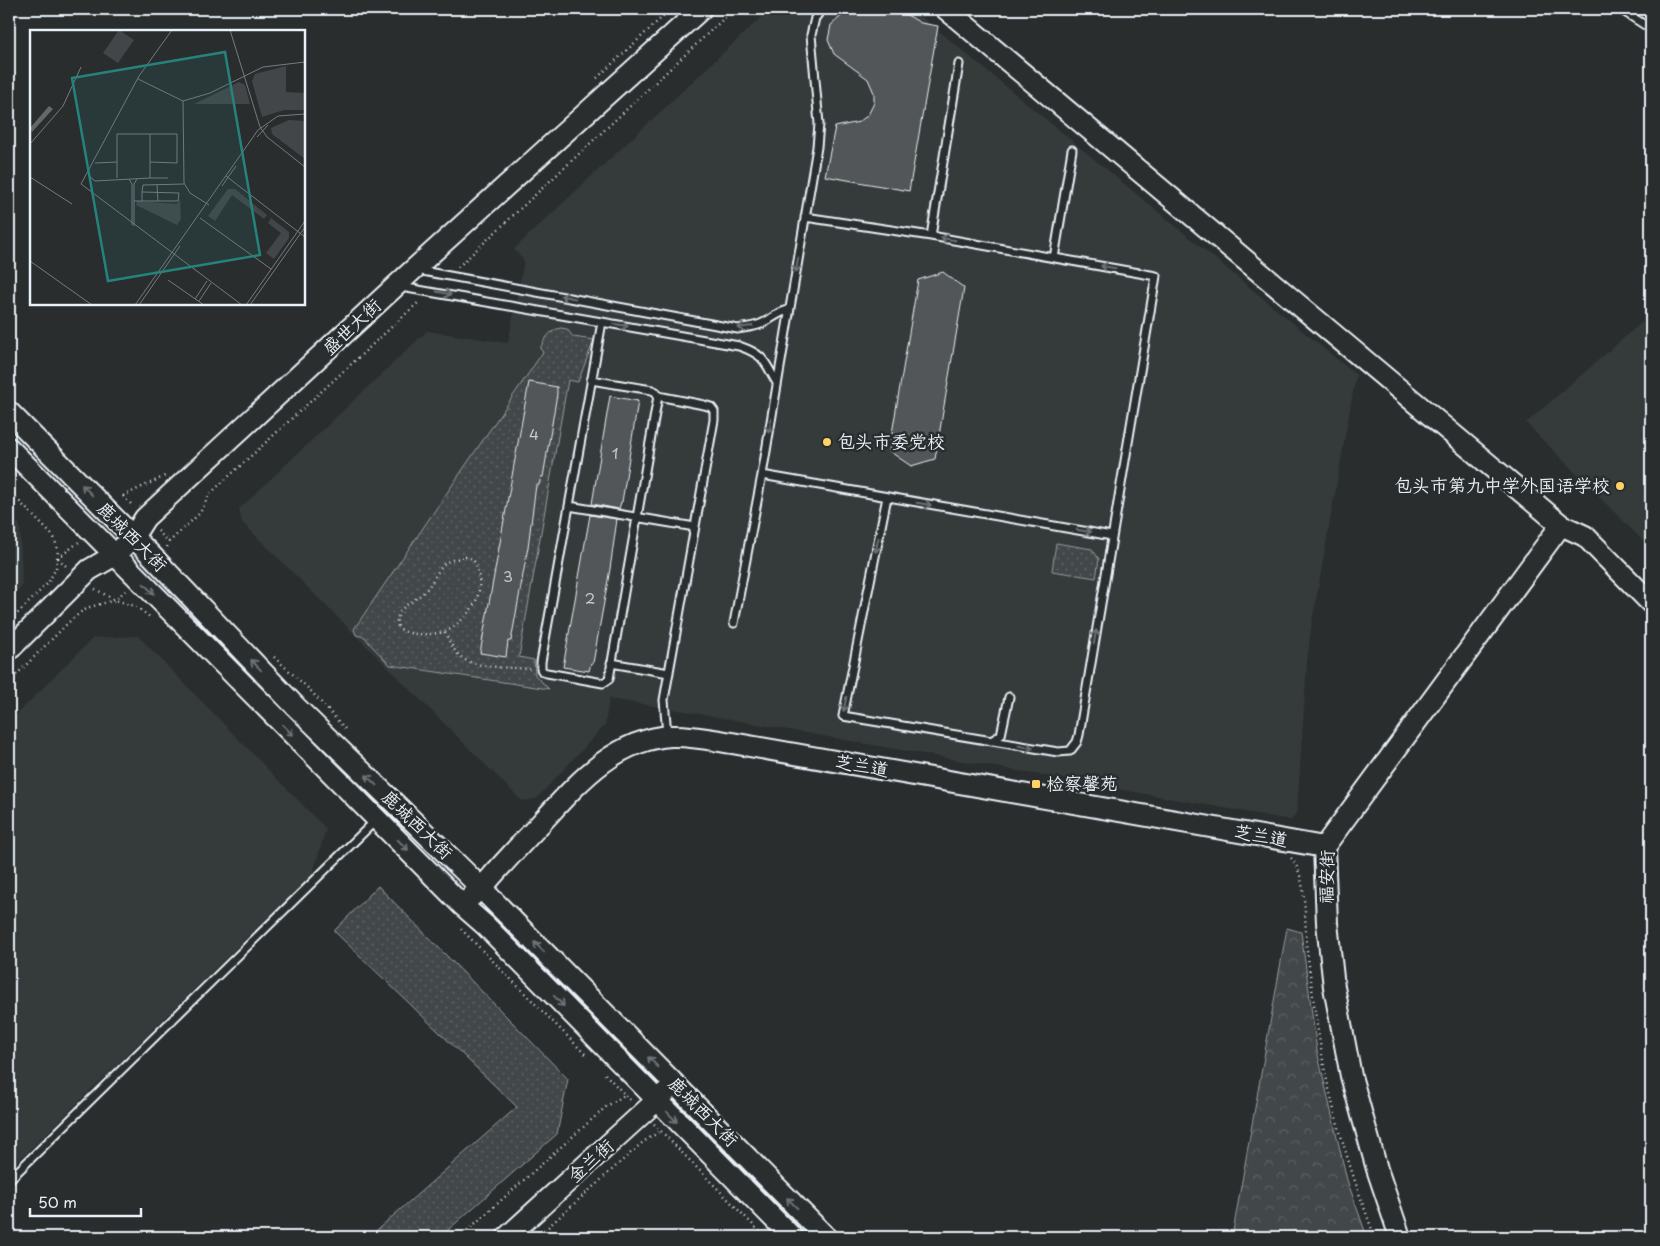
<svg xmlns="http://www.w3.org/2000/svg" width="1660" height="1246" font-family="'Playpen Sans','LXGW WenKai TC',sans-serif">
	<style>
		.built { fill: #363a3b }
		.grass { fill: url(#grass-dots); stroke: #959ca0 }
		.park { fill: url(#park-crowns); stroke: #959ca0 }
		.building { fill: #535759; stroke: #e8f1f8 }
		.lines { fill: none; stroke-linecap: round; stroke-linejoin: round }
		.lane-casing { stroke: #e8f1f8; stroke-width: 11 }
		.secondary-casing { stroke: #e8f1f8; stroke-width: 24 }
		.path { stroke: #e8f1f8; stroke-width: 2.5; stroke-dasharray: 1 4; stroke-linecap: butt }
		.lane { stroke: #2a2d2e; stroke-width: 7 }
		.secondary { stroke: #2a2d2e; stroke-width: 20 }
		.oneway { stroke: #6c7275 }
		.poi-dot { fill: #ffd166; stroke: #2a2d2e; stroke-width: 2 }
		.labels { text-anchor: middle; stroke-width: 5; stroke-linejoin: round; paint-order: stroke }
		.number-label { font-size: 15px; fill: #c3cad0 }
		.street-label { font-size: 18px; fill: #e8f1f8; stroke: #2a2d2e }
		.poi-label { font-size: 18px; fill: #e8f1f8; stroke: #2a2d2e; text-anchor: start }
		.inset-road { fill: none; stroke: #767b7f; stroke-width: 1 }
		.view { fill: #25827c; fill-opacity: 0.15; stroke: #25827c; stroke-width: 2.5 }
		.inset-edge { fill: none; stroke: #e8f1f8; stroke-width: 2.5 }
	</style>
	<defs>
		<pattern id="grass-dots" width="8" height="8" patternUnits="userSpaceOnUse" patternTransform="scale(1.25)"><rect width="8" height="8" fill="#424648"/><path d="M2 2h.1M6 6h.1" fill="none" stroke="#5d6163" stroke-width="1.8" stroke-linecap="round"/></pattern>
		<pattern id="park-crowns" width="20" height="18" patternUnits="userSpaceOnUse" patternTransform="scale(1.25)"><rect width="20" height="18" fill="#424648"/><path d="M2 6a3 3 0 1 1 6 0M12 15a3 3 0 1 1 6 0" fill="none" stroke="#5d6163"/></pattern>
	</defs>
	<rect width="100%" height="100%" fill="#2a2d2e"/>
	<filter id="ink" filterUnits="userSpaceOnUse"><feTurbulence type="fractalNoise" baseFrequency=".02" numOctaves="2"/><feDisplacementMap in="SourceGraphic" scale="10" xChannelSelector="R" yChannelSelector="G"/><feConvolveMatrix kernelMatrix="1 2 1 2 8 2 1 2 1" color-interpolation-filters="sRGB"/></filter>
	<g filter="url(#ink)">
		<path class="built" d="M770 9H912L1356 375 1311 628 1307 662 1297 812 1291 820 673 709 609 699 605 725 536 799 522 801 242 522 239 509 427 331 508 343 524 261 514 249Z
			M1642 322 1651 329V549L1526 423Z
			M9 514 20 525 22 586 9 599Z
			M138 636 326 829 313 873 9 1170V722L93 638Z"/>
		<path class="grass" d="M561 328 567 329 573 337 594 340 578 382 568 380 519 657 534 660 535 675 549 689 390 665 370 644 365 637 356 635 354 629 543 352 540 349C544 339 550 330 561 328Z
			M1056 543 1092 549 1099 559 1096 578 1052 571Z
			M378 886 568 1079 557 1134 440 1237H369L517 1107 334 931Z"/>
		<path class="park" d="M1287 928 1301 932 1317 1051 1347 1180 1367 1237H1232Z"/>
		<path class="building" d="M857 9H893L900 11 921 23 938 26 909 191 825 176 835 127 859 122 868 115 874 103V93L868 79 834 54 828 40 831 25 846 12Z
			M943 272 964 288 935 459 911 466 889 451 918 280Z
			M529 382 557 387V394L543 477H541L539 485H536L528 547 511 641H508L506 657 480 653Z
			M610 396 638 401 622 502H621L619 509 592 504Z
			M590 515 617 519 610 569 593 663H591L589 671 563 667Z"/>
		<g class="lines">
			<defs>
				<path id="lane" d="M822 9 815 18 811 35 819 124 817 147 762 475 1112 536
					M1620 9 1651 29
					M805 217 931 236 1156 276 1079 735 1077 742 1070 751 1058 752 843 716 887 497
					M931 236 959 64
					M1054 258 1072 150
					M417 270 738 329C747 327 755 327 763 323 773 318 778 312 789 310
					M401 287 739 346C765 355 764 361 777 383
					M591 380 652 390 656 392 658 396 609 679 603 683 547 673 543 672 541 669V662L602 322
					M658 396 704 405 711 407 714 411V420L664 700 667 734
					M569 506 695 527
					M734 623 762 475
					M611 663 669 673
					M991 741 1001 735 1009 697
					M9 1180 375 821"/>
				<path id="secondary" d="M946 9 1561 525 1585 536 1651 603
					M9 412 153 557 296 707 466 873 826 1237
					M9 448 462 905 486 926 792 1237
					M9 650 89 570 115 555 133 537 145 518 413 270 701 9
					M471 897 486 883C504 862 522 843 541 823 577 784 613 740 671 736 691 735 712 740 732 743L1324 847
					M507 1237 666 1092
					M1400 1237 1377 1169 1351 1076 1334 987 1327 923 1324 847 1561 525"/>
			</defs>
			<use href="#lane" class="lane-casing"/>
			<use href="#secondary" class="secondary-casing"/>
			<path class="path" d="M597 78 671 9
				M458 267 734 9
				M9 491 54 537 58 550 56 568 48 583 9 622
				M123 496 165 476
				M123 496 133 506
				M158 531 169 542
				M167 547 169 542 200 513 208 497 215 489 420 301
				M465 557C474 557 477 565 478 573 483 594 474 610 458 623 455 626 451 630 446 631 433 636 384 639 400 612 405 604 417 599 424 592 432 585 438 567 447 562 452 559 459 559 465 557Z
				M58 558 68 568
				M58 558 79 542
				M95 589 115 600 135 606 150 617
				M445 632C449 640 453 650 460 656 473 669 511 667 530 669
				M274 657 309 689 347 731
				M9 682 69 622 81 612 90 607 115 600 126 590
				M1291 858C1308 876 1304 925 1307 950 1313 995 1318 1040 1328 1085 1340 1137 1356 1188 1375 1237
				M461 929 587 1056
				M605 1074 631 1101
				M654 1124 765 1237
				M460 1237 607 1106 626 1094
				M537 1237 643 1142 661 1131"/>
			<use href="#lane" class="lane"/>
			<use href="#secondary" class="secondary"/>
		</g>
		<defs><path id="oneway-shaft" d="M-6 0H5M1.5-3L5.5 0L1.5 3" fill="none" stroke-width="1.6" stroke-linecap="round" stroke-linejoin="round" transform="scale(1.25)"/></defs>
		<g class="oneway">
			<use href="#oneway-shaft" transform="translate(948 239) rotate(-170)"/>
			<use href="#oneway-shaft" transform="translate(797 265) rotate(100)"/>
			<use href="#oneway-shaft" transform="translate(1108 267) rotate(-170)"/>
			<use href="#oneway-shaft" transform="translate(444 293) rotate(11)"/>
			<use href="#oneway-shaft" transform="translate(568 297) rotate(-169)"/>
			<use href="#oneway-shaft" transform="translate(621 325) rotate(10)"/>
			<use href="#oneway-shaft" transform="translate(745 327) rotate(173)"/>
			<use href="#oneway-shaft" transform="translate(770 426) rotate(100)"/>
			<use href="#oneway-shaft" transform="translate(87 490) rotate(-135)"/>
			<use href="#oneway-shaft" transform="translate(924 504) rotate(10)"/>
			<use href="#oneway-shaft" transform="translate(1084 531) rotate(10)"/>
			<use href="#oneway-shaft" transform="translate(877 545) rotate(101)"/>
			<use href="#oneway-shaft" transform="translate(149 589) rotate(45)"/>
			<use href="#oneway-shaft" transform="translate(1095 637) rotate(-80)"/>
			<use href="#oneway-shaft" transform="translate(256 665) rotate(-134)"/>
			<use href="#oneway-shaft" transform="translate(845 704) rotate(101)"/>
			<use href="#oneway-shaft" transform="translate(288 730) rotate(45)"/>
			<use href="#oneway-shaft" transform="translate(1026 747) rotate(10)"/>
			<use href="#oneway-shaft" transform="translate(371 780) rotate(-136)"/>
			<use href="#oneway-shaft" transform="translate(403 845) rotate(45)"/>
			<use href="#oneway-shaft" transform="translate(539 947) rotate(-135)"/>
			<use href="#oneway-shaft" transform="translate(559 1001) rotate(46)"/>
			<use href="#oneway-shaft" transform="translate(653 1062) rotate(-135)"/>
			<use href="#oneway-shaft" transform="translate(672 1117) rotate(46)"/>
			<use href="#oneway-shaft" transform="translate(792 1203) rotate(-135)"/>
		</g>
	</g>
	<g class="poi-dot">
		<circle cx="827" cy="442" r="5"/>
		<circle cx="1620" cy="486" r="5"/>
		<rect x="1031" y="779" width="10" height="10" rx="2.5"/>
	</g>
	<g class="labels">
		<g class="number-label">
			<text x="534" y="440">4</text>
			<text x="615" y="459">1</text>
			<text x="508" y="582">3</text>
			<text x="590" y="604">2</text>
		</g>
		<g class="street-label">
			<text transform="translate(352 327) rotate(-43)" y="6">盛世大街</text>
			<text transform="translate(132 537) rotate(45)" y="6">鹿城西大街</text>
			<text transform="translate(862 766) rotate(10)" y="6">芝兰道</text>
			<text transform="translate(417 825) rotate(44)" y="6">鹿城西大街</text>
			<text transform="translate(1261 836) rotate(10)" y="6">芝兰道</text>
			<text transform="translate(1327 877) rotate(-89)" y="6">福安街</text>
			<text transform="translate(703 1112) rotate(45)" y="6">鹿城西大街</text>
			<text transform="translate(591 1161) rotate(-42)" y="6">金兰街</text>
		</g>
		<g class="poi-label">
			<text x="837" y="448">包头市委党校</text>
			<text x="1610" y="492" text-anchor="end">包头市第九中学外国语学校</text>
			<text x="1046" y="790">检察馨苑</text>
		</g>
	</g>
	<g transform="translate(30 30)">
		<rect width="275" height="275" fill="#2a2d2e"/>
		<path d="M198 159H205L237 185 234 189 202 165 185 191 178 186ZM150 169 151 189 147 195 106 175 107 171 147 174ZM241 188 259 202V208L244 229 236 223 251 203 238 193Z" fill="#424648"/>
		<path d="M256 36V62L275 63V80H254L232 87 222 51 225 44ZM209 52 215 55 220 74H164ZM259 90 275 91V129L242 104 241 98Z" fill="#424648"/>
		<path d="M89 0 104 10 88 33 73 23Z" fill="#424648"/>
		<path d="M19 76 23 79 2 102 0 98Z" fill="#63686b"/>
		<path class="inset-road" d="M142 0 109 46 51 154 212 275M200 0 230 97 237 107 275 137M108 49 153 71 180 63 233 37 275 32M153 71 154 153 160 163 179 175M227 107 238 95M0 114 33 76 51 37M65 133 87 132M58 145 65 151 120 148V104M196 146 275 207M0 147 42 174M87 148V104H147V133L120 132M120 148H138M99 149 102 154V195M127 155 128 171M192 156 206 136M112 162 113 155 154 154M104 171H148L149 163 112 162V171M170 188 241 239M104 196V154L107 149M0 231 62 275M138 250 174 275M165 269 177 251M169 271 181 253M105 275 228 100 248 86 275 84M109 275 150 216M216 275 275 191M220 275 275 197"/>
		<path class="view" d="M195 22 230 225 78 251 42 48Z"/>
		<rect width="275" height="275" class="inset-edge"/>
	</g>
	<rect width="1660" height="1246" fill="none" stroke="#2a2d2e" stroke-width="30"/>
	<rect x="15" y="15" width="1630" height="1216" fill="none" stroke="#e8f1f8" stroke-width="2" filter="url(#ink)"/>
	<path d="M30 1208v8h111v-8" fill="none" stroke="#e8f1f8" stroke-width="2.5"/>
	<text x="38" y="1208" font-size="15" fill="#e8f1f8" stroke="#2a2d2e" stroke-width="4" paint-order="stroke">50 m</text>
</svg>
